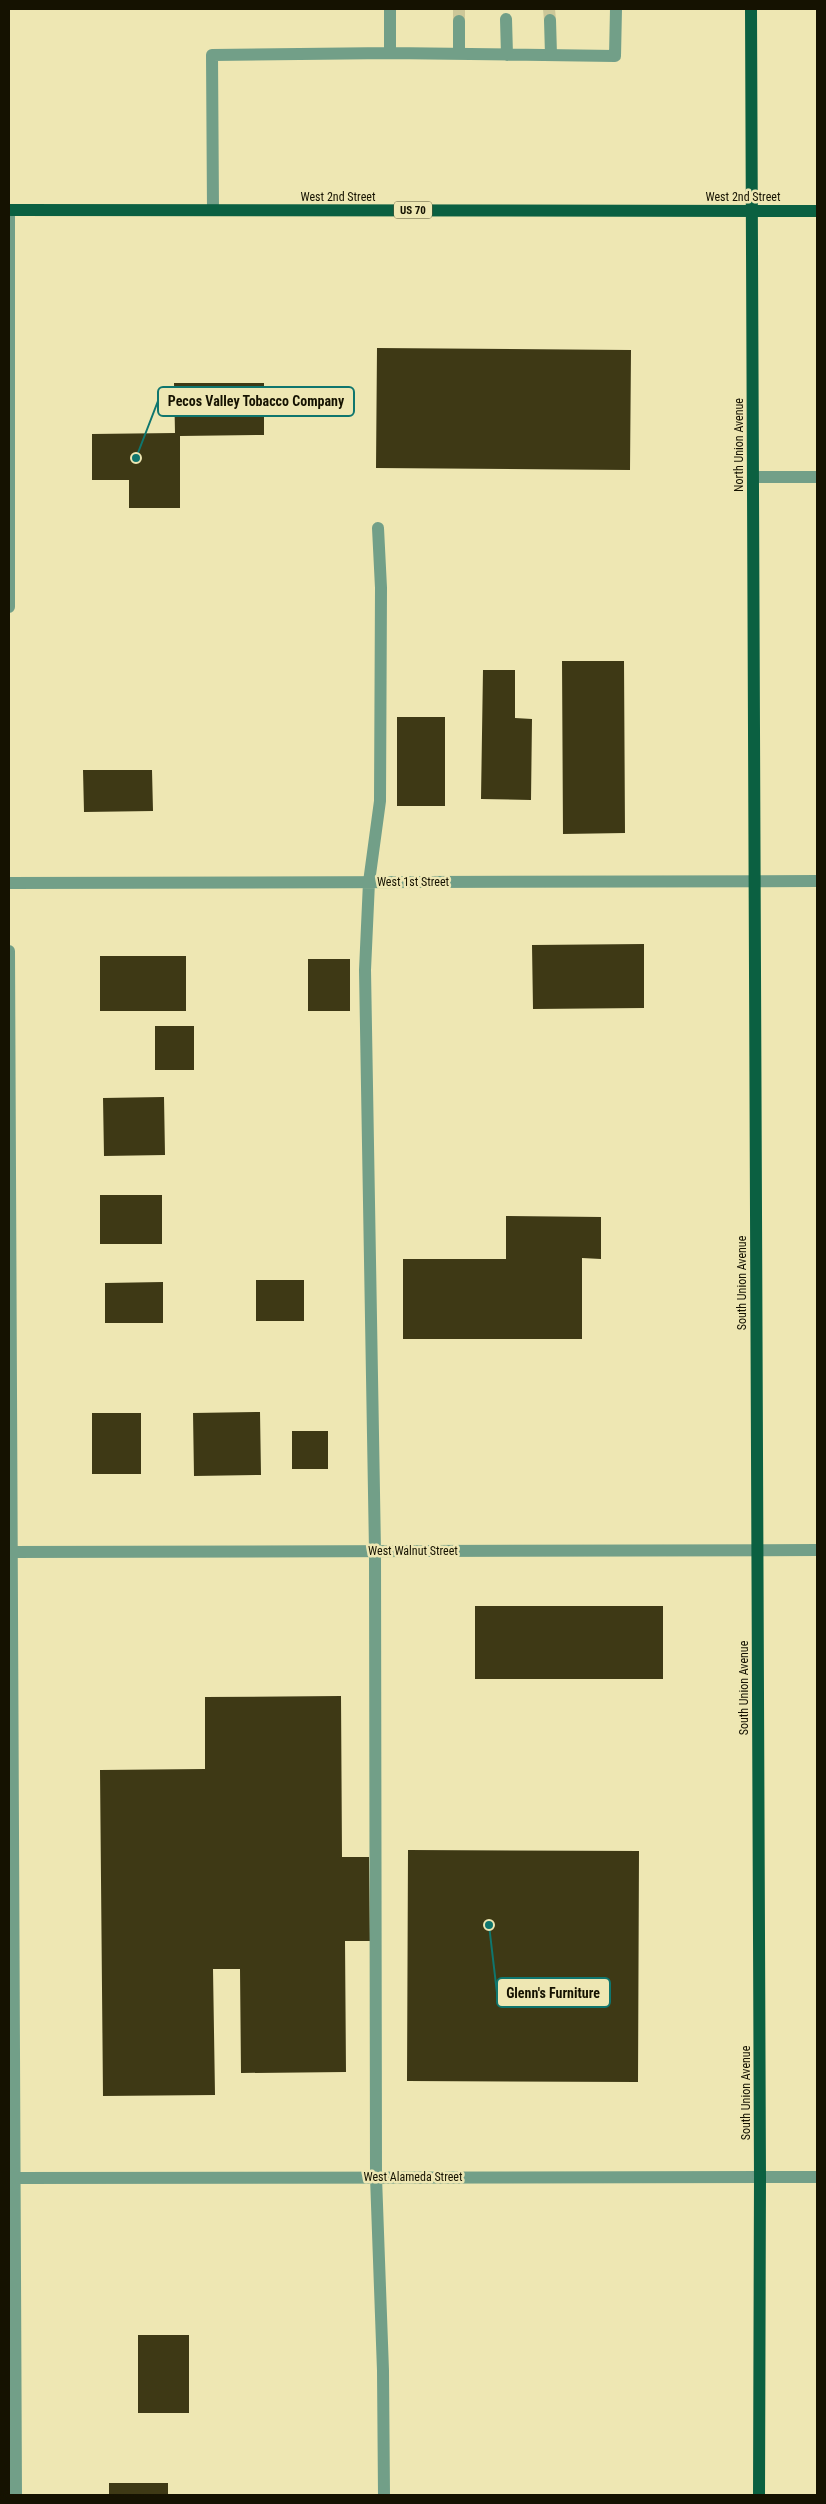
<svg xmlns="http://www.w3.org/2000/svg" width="826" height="2504" font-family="'Roboto Condensed',sans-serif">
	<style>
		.building { fill: #3e3915 }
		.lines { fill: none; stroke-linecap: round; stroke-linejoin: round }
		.minor-tunnel { stroke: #cdc798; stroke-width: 12; stroke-dasharray: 12 6; stroke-linecap: butt }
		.minor { stroke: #729f88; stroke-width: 12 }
		.major { stroke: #0b6041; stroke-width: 12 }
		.labels { text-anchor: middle; stroke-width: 5; stroke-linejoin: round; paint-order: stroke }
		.shield { fill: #eee7b3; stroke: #565236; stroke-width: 1 }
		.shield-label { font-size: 11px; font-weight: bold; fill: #151201 }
		.street-label { font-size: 12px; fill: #151201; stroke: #eee7b3 }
		.leader { fill: none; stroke: #0f766e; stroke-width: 2 }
		.callout-dot { fill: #0f766e; stroke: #eee7b3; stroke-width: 2 }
		.callout { fill: #eee7b3; stroke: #0f766e; stroke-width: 2 }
		.callout-label { font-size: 14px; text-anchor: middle; font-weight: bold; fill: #151201 }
	</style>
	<rect width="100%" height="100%" fill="#eee7b3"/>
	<path class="building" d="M377 348 631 350 630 470 376 468Z
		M174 383H264V435L180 436V508H129V480H92V434L175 433Z
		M562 661H624L625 833 563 834Z
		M483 670H515V718L532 719 531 800 481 799Z
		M397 717H445V806H397Z
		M83 770H152L153 811 84 812Z
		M644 944V1008L533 1009 532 945Z
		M100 956H186V1011H100Z
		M308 959H350V1011H308Z
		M155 1026H194V1070H155Z
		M164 1097 165 1155 104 1156 103 1098Z
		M100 1195H162V1244H100Z
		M506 1216 601 1217V1259L582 1258V1339H403V1259H506Z
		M256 1280H304V1321H256Z
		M163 1282V1323H105V1283Z
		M260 1412 261 1475 194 1476 193 1413Z
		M92 1413H141V1474H92Z
		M292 1431H328V1469H292Z
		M475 1606H663V1679H475Z
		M341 1696 342 1857H369L370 1941H345L346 2072 241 2073 240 1969H213L215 2095 103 2096 100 1770 205 1769V1697Z
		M408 1850 639 1851 638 2082 407 2081Z
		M138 2335H189V2413H138Z
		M109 2483H168V2495H109Z"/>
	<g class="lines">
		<path class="minor-tunnel" d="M459 9V21
			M549 9 550 20"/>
		<path class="minor" d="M506 19 507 55
			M550 20 551 55
			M459 21V54
			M390 53 615 56 616 9
			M213 210 212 55 390 53V9
			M753 477H817
			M378 528 381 588 380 801 369 882 365 970 375 1551 376 2177 383 2371 384 2495
			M9 607V210
			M9 883 817 881
			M9 951 16 2495
			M9 1552 817 1550
			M9 2178 817 2177"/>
		<path class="major" d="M751 9 760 2177 759 2495
			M9 210 817 211"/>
	</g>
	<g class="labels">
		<rect class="shield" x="394" y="201.5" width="38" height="17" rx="4"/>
		<g class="shield-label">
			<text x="413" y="214">US 70</text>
		</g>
		<g class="street-label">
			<text x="338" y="201">West 2nd Street</text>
			<text x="743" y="201">West 2nd Street</text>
			<text transform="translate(739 445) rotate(-90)" y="4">North Union Avenue</text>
			<text x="413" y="886">West 1st Street</text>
			<text transform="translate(742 1283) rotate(-90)" y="4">South Union Avenue</text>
			<text x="413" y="1555">West Walnut Street</text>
			<text transform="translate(744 1688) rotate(-90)" y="4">South Union Avenue</text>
			<text transform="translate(746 2093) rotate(-90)" y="4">South Union Avenue</text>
			<text x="413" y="2181">West Alameda Street</text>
		</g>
	</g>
	<path class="leader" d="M136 458L158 401M489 1925L497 1993"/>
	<g class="callout-dot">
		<circle cx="136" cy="458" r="5"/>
		<circle cx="489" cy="1925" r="5"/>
	</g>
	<g class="callout">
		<rect x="158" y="387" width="196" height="29" rx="5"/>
		<rect x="497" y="1978" width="113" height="29" rx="5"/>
	</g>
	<g class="callout-label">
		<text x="256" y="406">Pecos Valley Tobacco Company</text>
		<text x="553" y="1998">Glenn's Furniture</text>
	</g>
	<rect width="826" height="2504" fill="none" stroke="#151201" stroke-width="20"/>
</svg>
